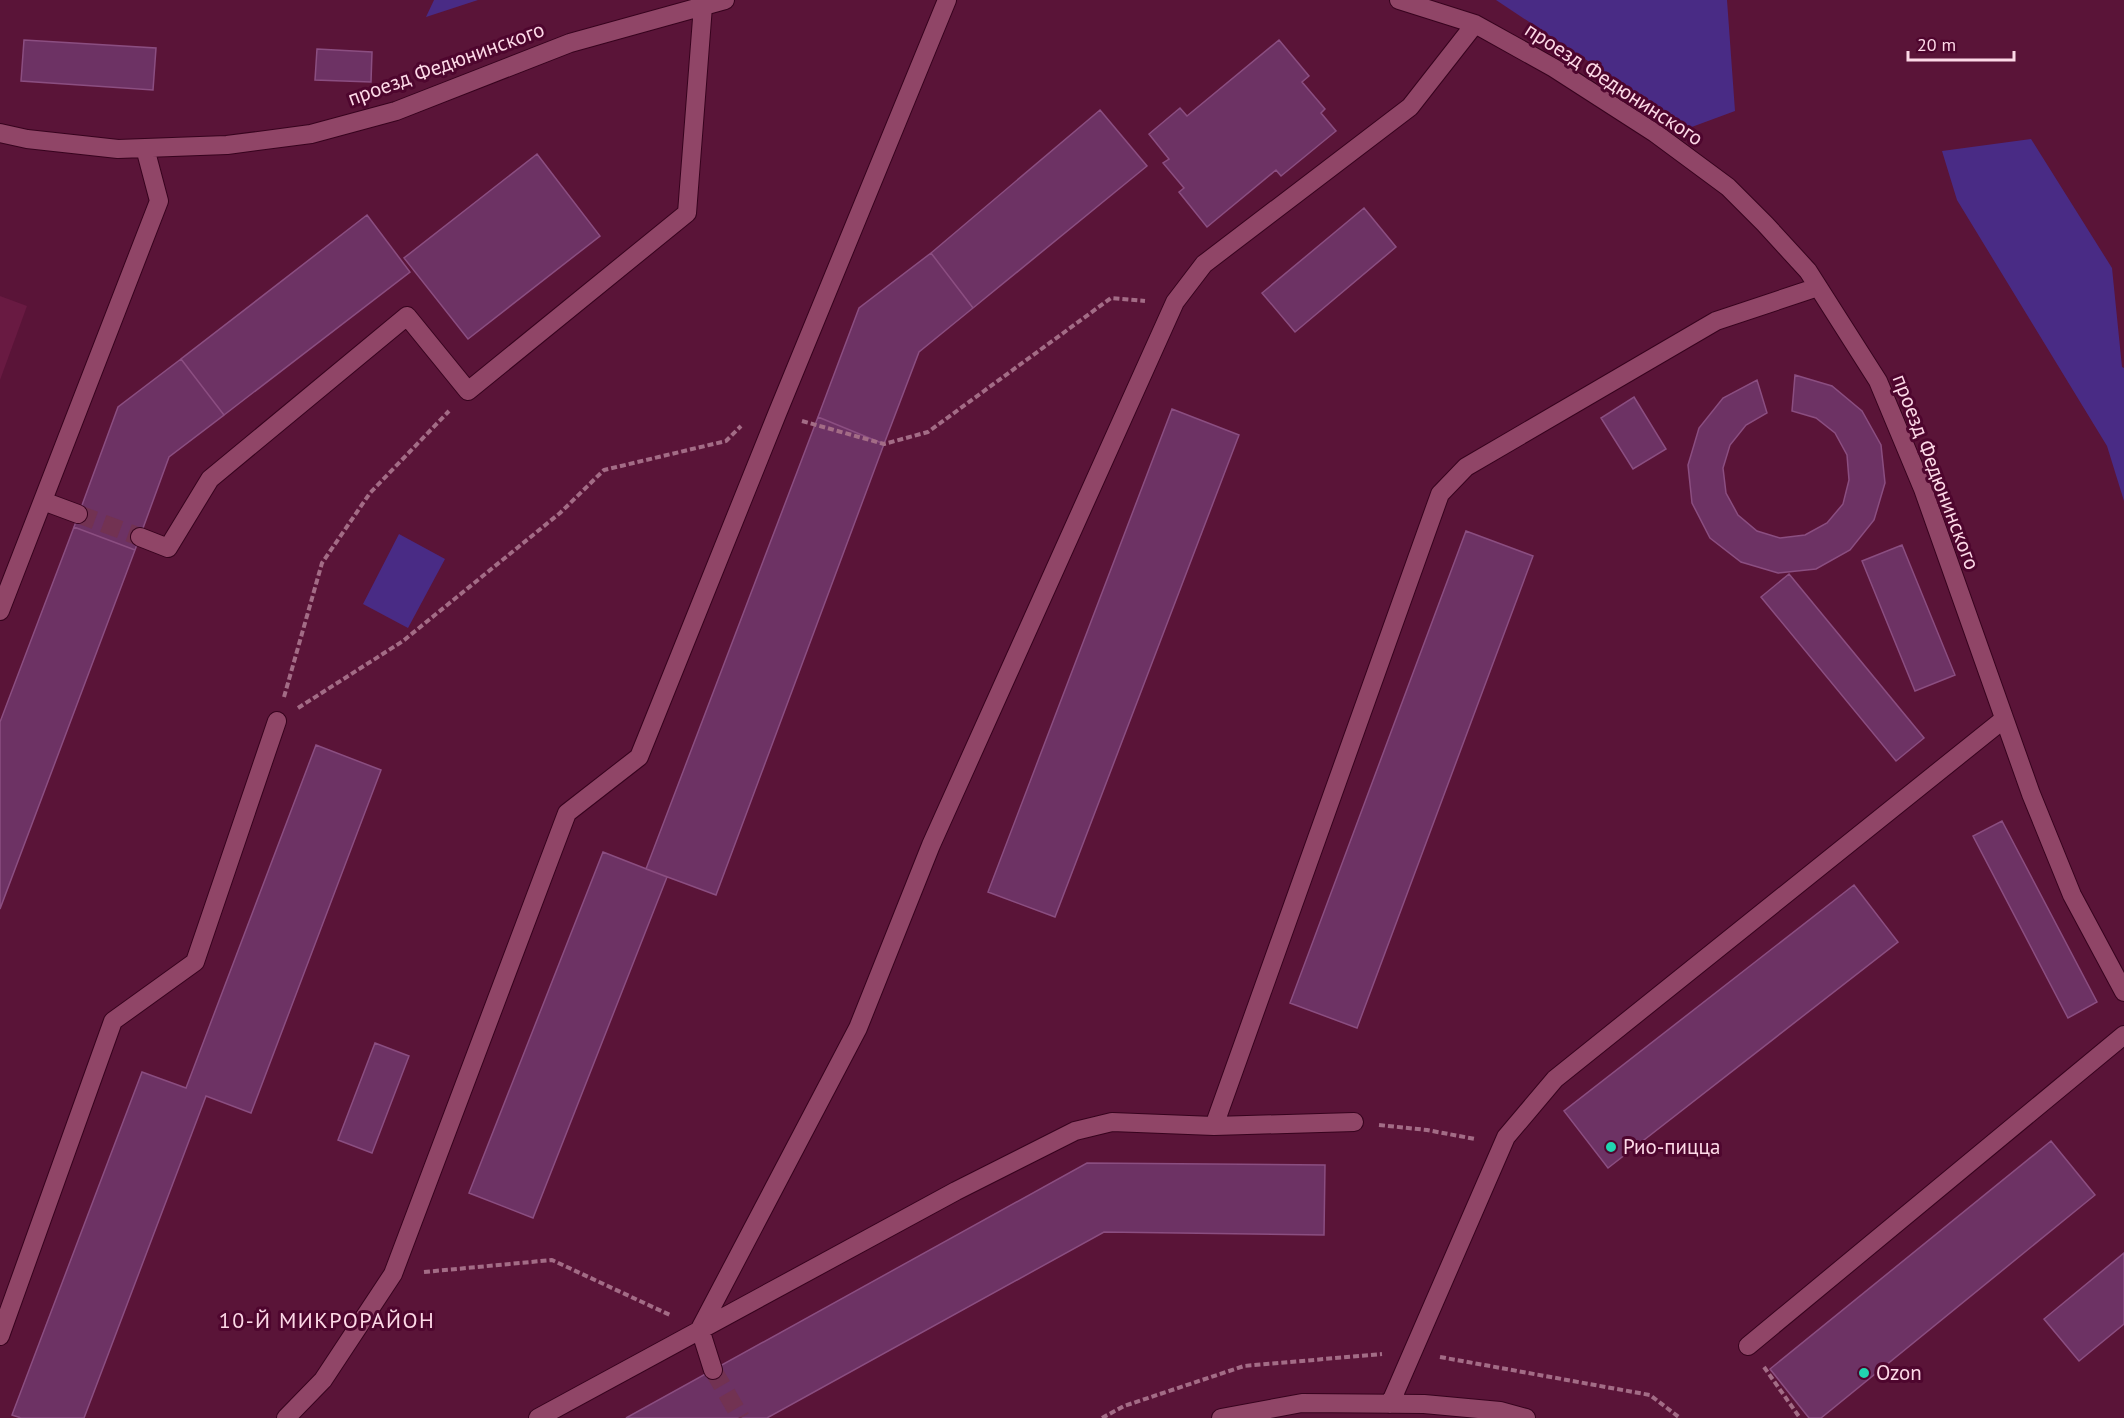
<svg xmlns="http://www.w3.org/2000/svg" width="2124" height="1418" font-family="'PT Sans',sans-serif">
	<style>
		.built { fill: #691a42 }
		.green { fill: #492b85 }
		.building { fill: #6d3264; stroke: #8b4e81; stroke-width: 1.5 }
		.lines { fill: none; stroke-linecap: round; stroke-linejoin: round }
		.minor-tunnel { stroke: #723252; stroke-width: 18; stroke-dasharray: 18 9; stroke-linecap: butt }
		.minor-casing { stroke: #37031e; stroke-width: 20 }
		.path { stroke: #a36c86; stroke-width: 4; stroke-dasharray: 6 3; stroke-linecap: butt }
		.minor { stroke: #904567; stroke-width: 18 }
		.poi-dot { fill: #21d5b0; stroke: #4e062e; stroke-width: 2 }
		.labels { text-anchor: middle; stroke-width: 6; stroke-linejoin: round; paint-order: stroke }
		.street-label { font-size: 21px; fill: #fdd9e7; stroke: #4e062e }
		.poi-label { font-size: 21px; fill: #fdd9e7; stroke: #4e062e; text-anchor: start }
		.neighbourhood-label { font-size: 22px; letter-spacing: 1.5px; fill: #fdd9e7; stroke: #4e062e }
	</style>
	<rect width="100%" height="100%" fill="#5a1438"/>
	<path class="built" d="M0 296 27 306 0 380Z"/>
	<path class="green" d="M434 0H478L426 17Z
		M1496 0H1727L1735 111 1689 128Z
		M2031 139 2112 268 2122 367 2124 368V501L2107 446 1957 200 1942 151Z
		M399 534 445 559 408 628 363 604Z"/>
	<path class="building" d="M24 40 156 48 153 90 21 81Z
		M1279 40 1309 76 1302 82 1325 109 1321 113 1336 131 1281 176 1276 170 1207 227 1179 192 1184 188 1163 163 1169 159 1149 134 1180 108 1187 116Z
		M317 49 372 52 371 82 315 80Z
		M1100 110 1147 166 973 308 931 253Z
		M537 154 600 236 468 339 404 258Z
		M1364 208 1396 247 1295 332 1262 293Z
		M367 215 410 272 224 415 181 359Z
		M931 253 973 308 919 352 884 444 818 417 859 308Z
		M181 359 224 415 169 457 135 550 74 527 118 407Z
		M1795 375 1832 386 1862 411 1881 445 1885 483 1874 520 1850 550 1816 569 1778 573 1741 562 1710 538 1692 503 1688 465 1699 428 1723 398 1757 380 1767 413 1746 425 1730 445 1723 468 1726 493 1738 515 1757 531 1780 538 1805 535 1827 523 1843 504 1849 480 1847 455 1835 433 1816 418 1792 411Z
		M1634 397 1666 449 1633 469 1601 418Z
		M1172 409 1239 435 1055 917 988 892Z
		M818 417 884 444 716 895 646 869Z
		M74 527 135 550 0 909V722Z
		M1466 531 1533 556 1357 1028 1290 1003Z
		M1902 545 1955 675 1915 691 1862 561Z
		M1789 574 1924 738 1896 761 1761 597Z
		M316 745 381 770 251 1113 206 1096 84 1418H21L12 1415 142 1072 186 1088Z
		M2002 821 2097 1002 2068 1018 1973 836Z
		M603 852 667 877 533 1218 469 1193Z
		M1854 885 1898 942 1608 1168 1564 1111Z
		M375 1043 409 1056 372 1153 338 1140Z
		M2051 1141 2095 1195 1821 1418H1809L1770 1369Z
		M1087 1163 1325 1165 1324 1235 1104 1232 767 1418H626Z
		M2124 1253V1324L2079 1361 2044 1319Z"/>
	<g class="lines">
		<path class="minor-tunnel" d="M78 514 140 537
			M713 1370 741 1418"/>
		<defs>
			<path id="minor" d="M1399 0 1475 24 1554 68 1655 133 1728 187 1765 224 1808 271 1878 381 1923 489 2031 794 2072 895 2124 992
				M0 133 27 139 118 149 227 145 311 134 396 111 570 43 725 0
				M43 501 78 514
				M140 537 168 548 210 479 407 316 468 391 687 213 703 6
				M0 611 159 201 145 148
				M1214 1126 1440 494 1466 467 1716 321 1818 287
				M0 1336 113 1021 195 962 277 721
				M1748 1346 2124 1035
				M713 1370 700 1329 858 1028 931 845 1175 302 1204 264 1410 107 1475 24
				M1390 1404 1506 1137 1555 1079 2004 719
				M286 1418 323 1380 393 1274 567 813 639 757 777 414 947 0
				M538 1418 956 1191 1075 1131 1112 1122 1214 1126 1354 1122
				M1221 1418 1302 1403 1424 1404 1500 1411 1526 1418"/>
		</defs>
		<use href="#minor" class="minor-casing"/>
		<path class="path" d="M802 421 884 444 928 432 1111 298 1145 301
			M284 697 322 563 370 493 449 411
			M298 708 403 641 560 513 604 470 726 441 741 426
			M1379 1125 1427 1130 1475 1139
			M424 1272 552 1260 670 1315
			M1440 1357 1650 1395 1680 1418
			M1764 1367 1800 1418
			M1102 1418 1124 1406 1244 1366 1382 1354"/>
		<use href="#minor" class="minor"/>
	</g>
	<g class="poi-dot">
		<circle cx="1611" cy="1147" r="6"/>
		<circle cx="1864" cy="1373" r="6"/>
	</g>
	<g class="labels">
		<g class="street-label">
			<text transform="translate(446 64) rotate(-20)" y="7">проезд Федюнинского</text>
			<text transform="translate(1614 84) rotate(33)" y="7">проезд Федюнинского</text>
			<text transform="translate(1936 472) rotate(69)" y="7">проезд Федюнинского</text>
		</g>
		<g class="poi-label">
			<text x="1623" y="1154">Рио-пицца</text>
			<text x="1876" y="1380">Ozon</text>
		</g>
		<g class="neighbourhood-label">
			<text x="327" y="1328">10-Й МИКРОРАЙОН</text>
		</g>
	</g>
	<path d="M1908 51v9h106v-9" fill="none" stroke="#fdd9e7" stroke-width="3"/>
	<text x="1917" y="51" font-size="18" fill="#fdd9e7" stroke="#4e062e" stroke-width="4.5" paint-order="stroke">20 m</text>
</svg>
